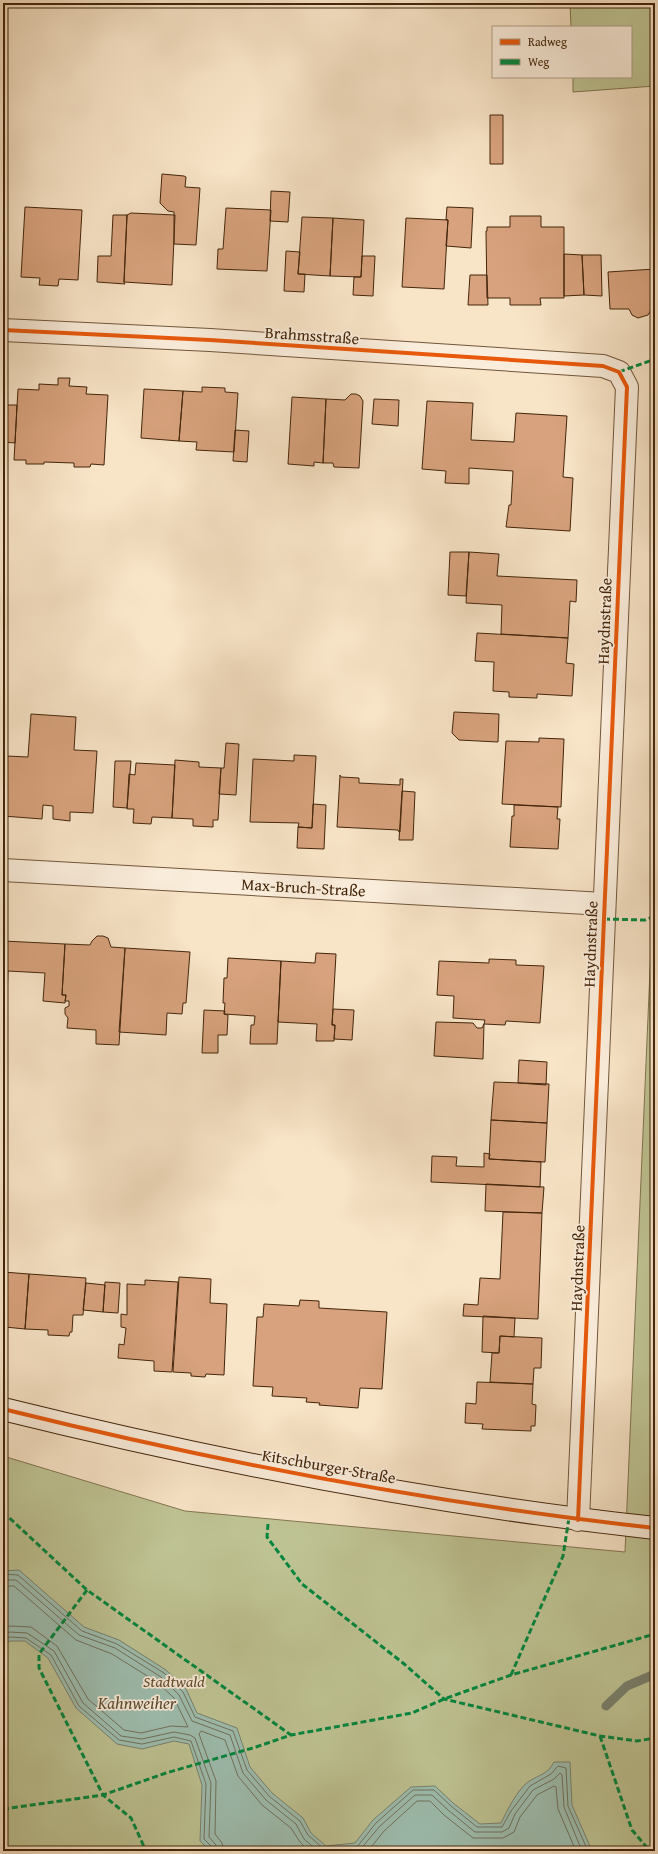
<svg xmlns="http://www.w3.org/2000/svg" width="658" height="1854" font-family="'Gentium Book Plus',serif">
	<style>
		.green { fill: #bfc494; stroke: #827550 }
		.water { fill: #9ebfb1; stroke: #7a826f }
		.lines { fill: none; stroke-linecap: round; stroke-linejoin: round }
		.shore { stroke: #71725e; stroke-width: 1 }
		.stream { stroke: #7a826f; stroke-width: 9 }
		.building { fill: #d7a27d; stroke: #44260b }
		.street-casing { stroke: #71563a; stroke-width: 24 }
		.secondary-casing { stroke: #44260b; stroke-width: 24 }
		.street { stroke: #faeddb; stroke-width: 22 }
		.secondary { stroke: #faeddb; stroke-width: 22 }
		.quiet { stroke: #00873e; stroke-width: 3; stroke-dasharray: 6 3; stroke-linecap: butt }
		.cycleway-casing { stroke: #faeddb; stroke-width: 6 }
		.cycleway { stroke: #e8590c; stroke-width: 4 }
		.labels { text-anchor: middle; stroke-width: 3.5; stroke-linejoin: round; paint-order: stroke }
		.street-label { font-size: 16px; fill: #44260b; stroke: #faeddb }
		.park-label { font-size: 16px; font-style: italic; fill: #634e2d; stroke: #faeddb }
		.water-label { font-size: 17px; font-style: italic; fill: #5a4c34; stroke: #faeddb }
	</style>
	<rect width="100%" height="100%" fill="#f8e4c7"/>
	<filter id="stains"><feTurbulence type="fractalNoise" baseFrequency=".005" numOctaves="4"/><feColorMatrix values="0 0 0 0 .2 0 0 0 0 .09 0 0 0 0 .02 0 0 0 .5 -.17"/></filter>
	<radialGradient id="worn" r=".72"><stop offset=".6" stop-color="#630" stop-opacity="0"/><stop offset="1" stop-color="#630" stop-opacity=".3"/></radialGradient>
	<path class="green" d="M570 3H655V86L573 92V77H631V27H571Z
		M655 854V1851H3V1456L185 1511 625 1552Z"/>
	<path class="water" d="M19 1570 84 1627 119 1640 166 1670 186 1689 197 1713 237 1728 250 1767 272 1793 303 1818 311 1833 326 1846 355 1843 373 1820 411 1787 435 1786 453 1803 480 1824 501 1823C507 1811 517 1790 528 1782 540 1774 547 1775 554 1762H570L572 1805 592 1851H210L200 1841 202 1785 189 1744 174 1741 142 1749 117 1744 76 1708 48 1658 25 1641H10L3 1644V1571Z"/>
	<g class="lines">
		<path class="shore" d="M3 1574 18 1575 82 1631 117 1644 164 1673 183 1692 195 1717 233 1731 247 1770 269 1796 300 1821 308 1835 325 1850 357 1847 376 1823 413 1790H434L451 1806 477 1827H502L511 1811 530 1786 551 1774 558 1766 566 1768 568 1806 588 1851
			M3 1580H16L79 1635 115 1648 161 1677 179 1695 192 1721 230 1735 243 1773 266 1800 296 1824 304 1839 318 1851
			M3 1586H14L76 1640 112 1654 157 1682 174 1698 188 1727 171 1726 141 1733 124 1730 88 1699 57 1646 31 1627 10 1626 3 1628
			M3 1634 10 1632 27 1633 54 1651 83 1703 121 1736 142 1739 174 1732 190 1735 195 1738 211 1783 209 1837 216 1845 218 1851
			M3 1640 10 1637 26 1638 51 1655 79 1706 119 1740 142 1744 174 1737 191 1741 206 1784 204 1839 212 1847 213 1851
			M224 1851 222 1843 215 1834 216 1781 199 1734 201 1731 225 1740 238 1776 262 1805 291 1828 300 1842 309 1851
			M359 1851 380 1826 415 1795H432L448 1810 475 1832H502L509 1828 515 1814 533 1790 554 1779 560 1773 562 1775 564 1807 582 1851
			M368 1851 384 1831 417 1801H430L444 1815 473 1838H503L514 1832 520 1817 537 1795 554 1786 556 1787 558 1809 576 1851"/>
		<path class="stream" d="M606 1706 627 1686 655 1674"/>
	</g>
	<path class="building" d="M490 115H503V164H490Z
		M162 174 184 176 186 177 185 187 200 188 196 245 174 244V212L168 211 160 203Z
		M271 191 290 192 288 222 270 221Z
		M25 207 82 210 78 280 59 279 58 286 39 285 40 278 21 277Z
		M447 207 473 208 471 248 446 246 448 220H446Z
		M226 208 271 210 267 271 217 269 218 249H223Z
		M131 213 175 215 172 285 124 282 127 215Z
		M113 215H127L124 282 125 284 97 282 98 256H111Z
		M510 216H541V227H564V298H540L541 305H510V298H487L486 231H487V227H510Z
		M302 217 333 218 330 276 298 274Z
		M333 218 364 220 361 277 330 276Z
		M406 218 448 220 444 289 402 287Z
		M286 251 300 252 298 274H305L304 292 284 291Z
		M564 254 582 255 584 295 564 296Z
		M582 255H601L602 296 584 295Z
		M362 256H375L373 296 353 295 354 277H361Z
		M655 269V307H653L648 315 638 318 632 315 629 309H610L608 272Z
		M470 275H487L488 305H468Z
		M58 378H70L69 386 87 387 86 394 108 395 104 465 91 464 90 467H74V463L44 462V464H26V460H14L18 389 39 390V384L58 385Z
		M202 387 225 388V392L238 393 234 452 196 450 197 442 179 441 183 391 202 392Z
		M144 389 183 391 179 441 141 438Z
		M351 394H356L360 396 363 401 359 468 334 467 333 463H323L326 399 345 400Z
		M292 397 326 399 323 463 314 462V466L288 464Z
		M374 399 399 400 398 426 372 424Z
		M427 401 473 403 471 440 514 442 516 413 567 416 563 477 573 478 570 531 506 527 509 505H511L513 471 469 468V484L445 483 446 471 422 469Z
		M3 405H17L15 443 3 442Z
		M235 430 249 431 247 462 233 461Z
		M450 552H469L466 596 448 595Z
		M469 552 499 554 497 576 577 580 576 602 570 601 568 638 501 634 502 605 466 603Z
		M477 633 568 638 566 663 574 664 572 696 537 694V698L509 697V692L493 691 494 662 475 661Z
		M454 712 499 714 498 742 459 740 452 733Z
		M31 714 76 717 74 750 97 751 93 813 70 812V821L53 819V806L43 805 42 819 3 816 6 756 28 757Z
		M539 738 564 739 561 807 502 804 506 741 539 742Z
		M226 743 239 744 236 795 219 794 221 768H224Z
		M294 755 316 756 312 828 298 827 299 823 250 822 253 759 294 761Z
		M175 760 199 762V767L221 768 218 820H213V827L193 826V819L172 818Z
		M115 761H131L127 808 113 807Z
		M136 763 175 765 172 818 152 817 151 824 133 823 134 809H127L129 774 135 775Z
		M340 775 341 777 359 778V783L400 785V779H403L400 832 398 831V830L337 827Z
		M402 791 415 792 413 840H399Z
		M313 804 326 805 324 849 297 848 298 827 312 828Z
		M514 805 558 807 557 819H560L558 849 510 847 512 816H514Z
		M97 936H103L108 938 111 947 125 948 119 1045 96 1044V1030L67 1028 68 1018 65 1014V1008L69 1006V1001H65L66 995H62L65 944 90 945 92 941Z
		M3 941 65 944 62 995H66L65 1003 43 1001 45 973 8 971 7 998H3Z
		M125 948 190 952 186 1003H183L182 1014 167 1013 166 1035 119 1032Z
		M316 953 336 954 332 1025H335L334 1041H316L317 1024 278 1022 281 961 315 963Z
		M228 958 281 961 277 1044H250L251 1025H254L255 1016 224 1014 225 1003H223L224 978H227Z
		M489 959 516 960V965L544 966 540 1023 506 1021 505 1025 484 1024 485 1020 453 1018 454 996 437 995 439 961 489 963Z
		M333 1009 354 1010 352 1040 334 1039 335 1025H332Z
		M204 1010 225 1011 224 1014 228 1015 227 1035H218V1053H202Z
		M436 1022 473 1023 477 1028H482L484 1024 483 1059 434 1056Z
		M519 1060 547 1062 546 1085 518 1083Z
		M494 1082 549 1084 547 1123 491 1120Z
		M491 1120 547 1123 545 1162 489 1159Z
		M484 1153 490 1154 489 1159 541 1162 540 1187 431 1182 432 1156 457 1157 456 1166 484 1167Z
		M486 1184 544 1187 542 1213 485 1211Z
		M503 1212 542 1213 538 1319 463 1316 464 1304 478 1305 480 1278 500 1279Z
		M3 1272 29 1274 25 1329 5 1327 4 1331H3Z
		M29 1274 86 1278 83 1315H73L72 1332H70L69 1336 48 1335V1330L25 1329Z
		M179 1277 211 1279 210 1303 227 1304 224 1375 206 1374 205 1377 191 1376V1373L173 1372Z
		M145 1280 178 1282 172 1372 154 1371V1361L118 1358 119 1344 124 1345 126 1328 121 1327V1314L127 1315V1284L145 1285Z
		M105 1282 120 1283 118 1313 103 1312Z
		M86 1283 105 1285 103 1312 83 1310Z
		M300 1300 319 1301V1308L387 1312 382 1389 360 1388 358 1408 319 1405 320 1403 306 1402 307 1398 272 1396 273 1387 253 1386 257 1317H263L264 1304 299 1306Z
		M483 1316 515 1318 514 1337 500 1336 499 1353 482 1352Z
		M500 1336 542 1338 541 1368H534L533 1384 490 1382 492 1353H499Z
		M477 1382 533 1384 532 1404 536 1405 535 1426H531V1431L482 1429 483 1424 465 1423 466 1403 476 1404Z"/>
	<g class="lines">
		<defs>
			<g id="street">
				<path d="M3 330 210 340 603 366 619 372 627 387 578 1520"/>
				<path id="s1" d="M3 870 604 904"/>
			</g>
			<path id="secondary" d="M3 1409C217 1462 436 1504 655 1528"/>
		</defs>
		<use href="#street" class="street-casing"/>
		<use href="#secondary" class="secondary-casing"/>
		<use href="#street" class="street"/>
		<use href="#secondary" class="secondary"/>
		<path class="quiet" d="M619 372 655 359
			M604 919 645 920 655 916
			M3 1512 87 1590 291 1735
			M268 1524 267 1537 302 1584 403 1663 444 1699 600 1736 637 1741 655 1738
			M87 1590 39 1654V1668L103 1795 131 1818 146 1851
			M511 1675 563 1556 569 1518
			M600 1736 632 1830 650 1851
			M3 1809 103 1795 166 1773 256 1747 291 1735 412 1713 444 1699 511 1675 655 1634"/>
		<defs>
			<path id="cycleway" d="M3 330 210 340 603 366 619 372 627 387 578 1520
				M3 1409C217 1462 436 1504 655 1528"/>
		</defs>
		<use href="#cycleway" class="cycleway-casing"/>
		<use href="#cycleway" class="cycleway"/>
	</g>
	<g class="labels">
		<g class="street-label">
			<text transform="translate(312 335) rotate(4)" y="6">Brahmsstraße</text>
			<text transform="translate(604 621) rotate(-88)" y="6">Haydnstraße</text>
			<text dy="6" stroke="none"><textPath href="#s1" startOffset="301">Max-Bruch-Straße</textPath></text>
			<text transform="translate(590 944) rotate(-88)" y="6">Haydnstraße</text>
			<text transform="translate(577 1268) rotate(-88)" y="6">Haydnstraße</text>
			<text transform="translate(329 1466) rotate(10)" y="6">Kitschburger Straße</text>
		</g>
		<g class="park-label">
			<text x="174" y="1687">Stadtwald</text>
		</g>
		<g class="water-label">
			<text x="137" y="1709">Kahnweiher</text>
		</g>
	</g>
	<rect width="658" height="1854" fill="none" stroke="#f8e4c7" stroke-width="16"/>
	<rect x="4" y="4" width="650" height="1846" fill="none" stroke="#44260b" stroke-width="2"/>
	<rect x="8" y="8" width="642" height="1838" fill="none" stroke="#44260b"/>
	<rect x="492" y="26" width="140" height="52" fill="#faeddb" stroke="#b19d88"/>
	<rect x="500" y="39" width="20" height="6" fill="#e8590c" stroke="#b19d88"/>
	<text x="528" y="46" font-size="12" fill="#44260b">Radweg</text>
	<rect x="500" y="59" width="20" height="6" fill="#00873e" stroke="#b19d88"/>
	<text x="528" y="66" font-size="12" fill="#44260b">Weg</text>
	<rect width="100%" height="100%" filter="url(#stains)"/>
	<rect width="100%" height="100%" fill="url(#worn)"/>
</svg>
